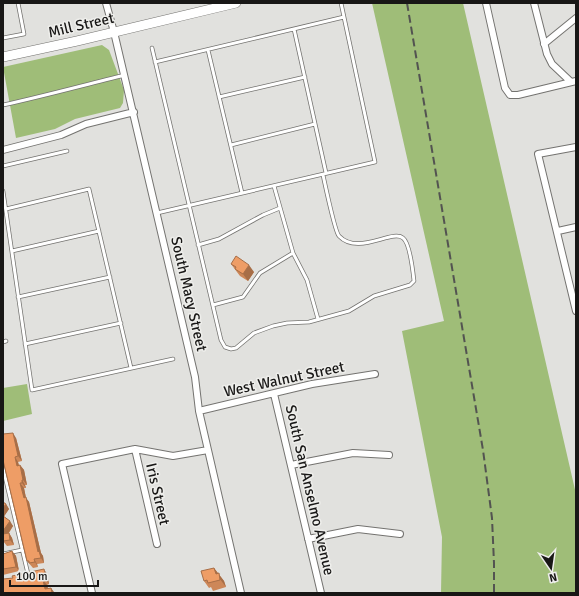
<svg xmlns="http://www.w3.org/2000/svg" width="579" height="596" font-family="Signika,sans-serif">
	<style>
		.green { fill: #9fbd78 }
		.lines { fill: none; stroke-linecap: round; stroke-linejoin: round }
		.service-casing { stroke: #747370; stroke-width: 4.5 }
		.minor-casing { stroke: #747370; stroke-width: 8 }
		.secondary-casing { stroke: #747370; stroke-width: 10 }
		.service { stroke: #fff; stroke-width: 3 }
		.minor { stroke: #fff; stroke-width: 6 }
		.secondary { stroke: #fff; stroke-width: 9 }
		.rail { stroke: #535351; stroke-width: 2; stroke-dasharray: 8 4; stroke-linecap: butt }
		.wall { fill: #cd8758 }
		.shaded-wall { fill: #a76e47 }
		.building { fill: #ee9d66; stroke: #a76e47 }
		.labels { text-anchor: middle; stroke-width: 3; stroke-linejoin: round; paint-order: stroke }
		.street-label { font-size: 15px; fill: #181716; stroke: #eeeeeb }
	</style>
	<rect width="100%" height="100%" fill="#e1e1de"/>
	<path class="green" d="M372 3H463L576 494V593H441L442 537 402 331 444 321Z
		M102 45 109 50 124 90 123 103 120 108 75 119 55 129 16 138 3 67Z
		M27 384 32 414 3 421V388Z"/>
	<g class="lines">
		<defs>
			<path id="service" d="M294 29 326 173
				M3 38 24 34 18 3
				M152 48 221 340 225 347 231 349 236 348 254 333 273 326 287 323 309 322 349 311 374 296 410 285 414 281C413 272 410 243 403 238 392 229 358 256 339 236 335 232 325 184 323 175
				M208 50 242 193
				M155 62 344 17
				M219 97 305 77
				M3 105C44 96 84 85 125 75
				M231 145 315 124
				M3 166 67 151
				M274 186 293 253 307 280 318 319
				M3 191 32 390 173 359
				M6 209 89 189 131 368
				M157 213 375 162 341 3
				M198 245 219 239 263 215 280 208
				M12 251 99 231
				M18 297 110 277
				M213 305 243 297 260 273 293 253
				M3 342 6 341
				M25 344 121 323
				M3 468 28 574
				M3 554 22 550"/>
			<path id="minor" d="M106 3 114 32 195 377 199 411 241 593
				M486 3 505 88 510 95H518L576 81
				M534 3 547 54 552 64 571 82
				M544 44 576 18
				M576 147 538 154 576 311
				M3 150 61 135 86 124 134 112
				M558 231 576 227
				M274 394 321 593
				M199 411 312 384 375 374
				M135 449 157 544
				M291 465 353 453 389 455
				M308 539 358 529 400 534
				M92 593 62 464 135 449 173 456 208 450"/>
			<path id="secondary" d="M3 57 77 41 236 3"/>
		</defs>
		<use href="#service" class="service-casing"/>
		<use href="#minor" class="minor-casing"/>
		<use href="#secondary" class="secondary-casing"/>
		<use href="#service" class="service"/>
		<use href="#minor" class="minor"/>
		<use href="#secondary" class="secondary"/>
		<path class="rail" d="M407 3 483 450 492 518 494 563V593"/>
	</g>
	<path class="wall" d="M231 264 254 272 248 281 240 276Z
		M16 438 22 461 18 462 19 465H20L24 470 27 485H25L26 488H24L26 498 29 502 41 553 43 556 44 563 37 564 38 567 33 568 27 561 3 460Z
		M3 502 6 504 9 509 4 516 13 526 9 533 12 538 14 545 7 546 3 541Z
		M12 551 16 556 19 571 3 575V554Z
		M214 568 224 581 226 587 213 591 211 587 209 588 204 581Z
		M47 574 49 584 47 585 48 588H51L54 593H3Z"/>
	<path class="shaded-wall" d="M249 265 254 272 248 281 243 274Z
		M13 433 16 438 22 461 18 456Z
		M15 457 18 462 20 471 17 466Z
		M20 465 24 470 27 485 23 480Z
		M22 480 25 485 26 488 22 483Z
		M20 483 24 488 26 498 29 502 41 553 43 556 44 563 41 558 38 552Z
		M6 504 9 509 3 518V508Z
		M10 521 13 526 3 541V531Z
		M9 533 12 538 14 545 10 540Z
		M12 551 16 556 19 571 16 567Z
		M34 559 37 564 38 567 35 562Z
		M214 568 224 581 226 587 216 574Z
		M44 569 47 574 49 584 46 580Z
		M43 580 47 585 49 593 45 589Z
		M51 588 54 592V593H52Z"/>
	<path class="building" d="M236 256 249 265 243 274 235 269 236 267 231 264Z
		M13 433 18 456 15 457 17 466 20 465 23 480H22V483H20L24 498 26 497 38 552 39 551 41 558 34 559 35 562 29 563V561H27L3 460V434Z
		M3 502 6 504 3 508Z
		M3 516 10 521 3 531Z
		M9 533 10 540 3 541V534Z
		M12 551 16 567 3 569V554Z
		M214 568 216 574 219 573 220 580 208 583 207 580 204 581 201 571Z
		M44 569 46 580H43L45 589 51 588 52 593H3V579L13 578 12 576Z"/>
	<g class="labels">
		<g class="street-label">
			<text transform="translate(81 25) rotate(-13)" y="5">Mill Street</text>
			<text transform="translate(189 294) rotate(77)" y="5">South Macy Street</text>
			<text transform="translate(284 379) rotate(-12)" y="5">West Walnut Street</text>
			<text transform="translate(310 490) rotate(77)" y="5">South San Anselmo Avenue</text>
			<text transform="translate(158 494) rotate(77)" y="5">Iris Street</text>
		</g>
	</g>
	<rect width="579" height="596" fill="none" stroke="#181716" stroke-width="8"/>
	<g transform="translate(551 568) rotate(167)" stroke="#eeeeeb" stroke-width="3" paint-order="stroke">
	<path d="M0-3L7 15L0 10L-7 15Z" fill="#181716"/>
	<text y="-6" font-size="11" font-weight="bold" text-anchor="middle" fill="#181716">N</text>
	</g>
	<path d="M10 580v6h88v-6" fill="none" stroke="#181716" stroke-width="2"/>
	<text x="16" y="580" font-size="12" fill="#181716" stroke="#eeeeeb" stroke-width="3" paint-order="stroke">100 m</text>
</svg>
